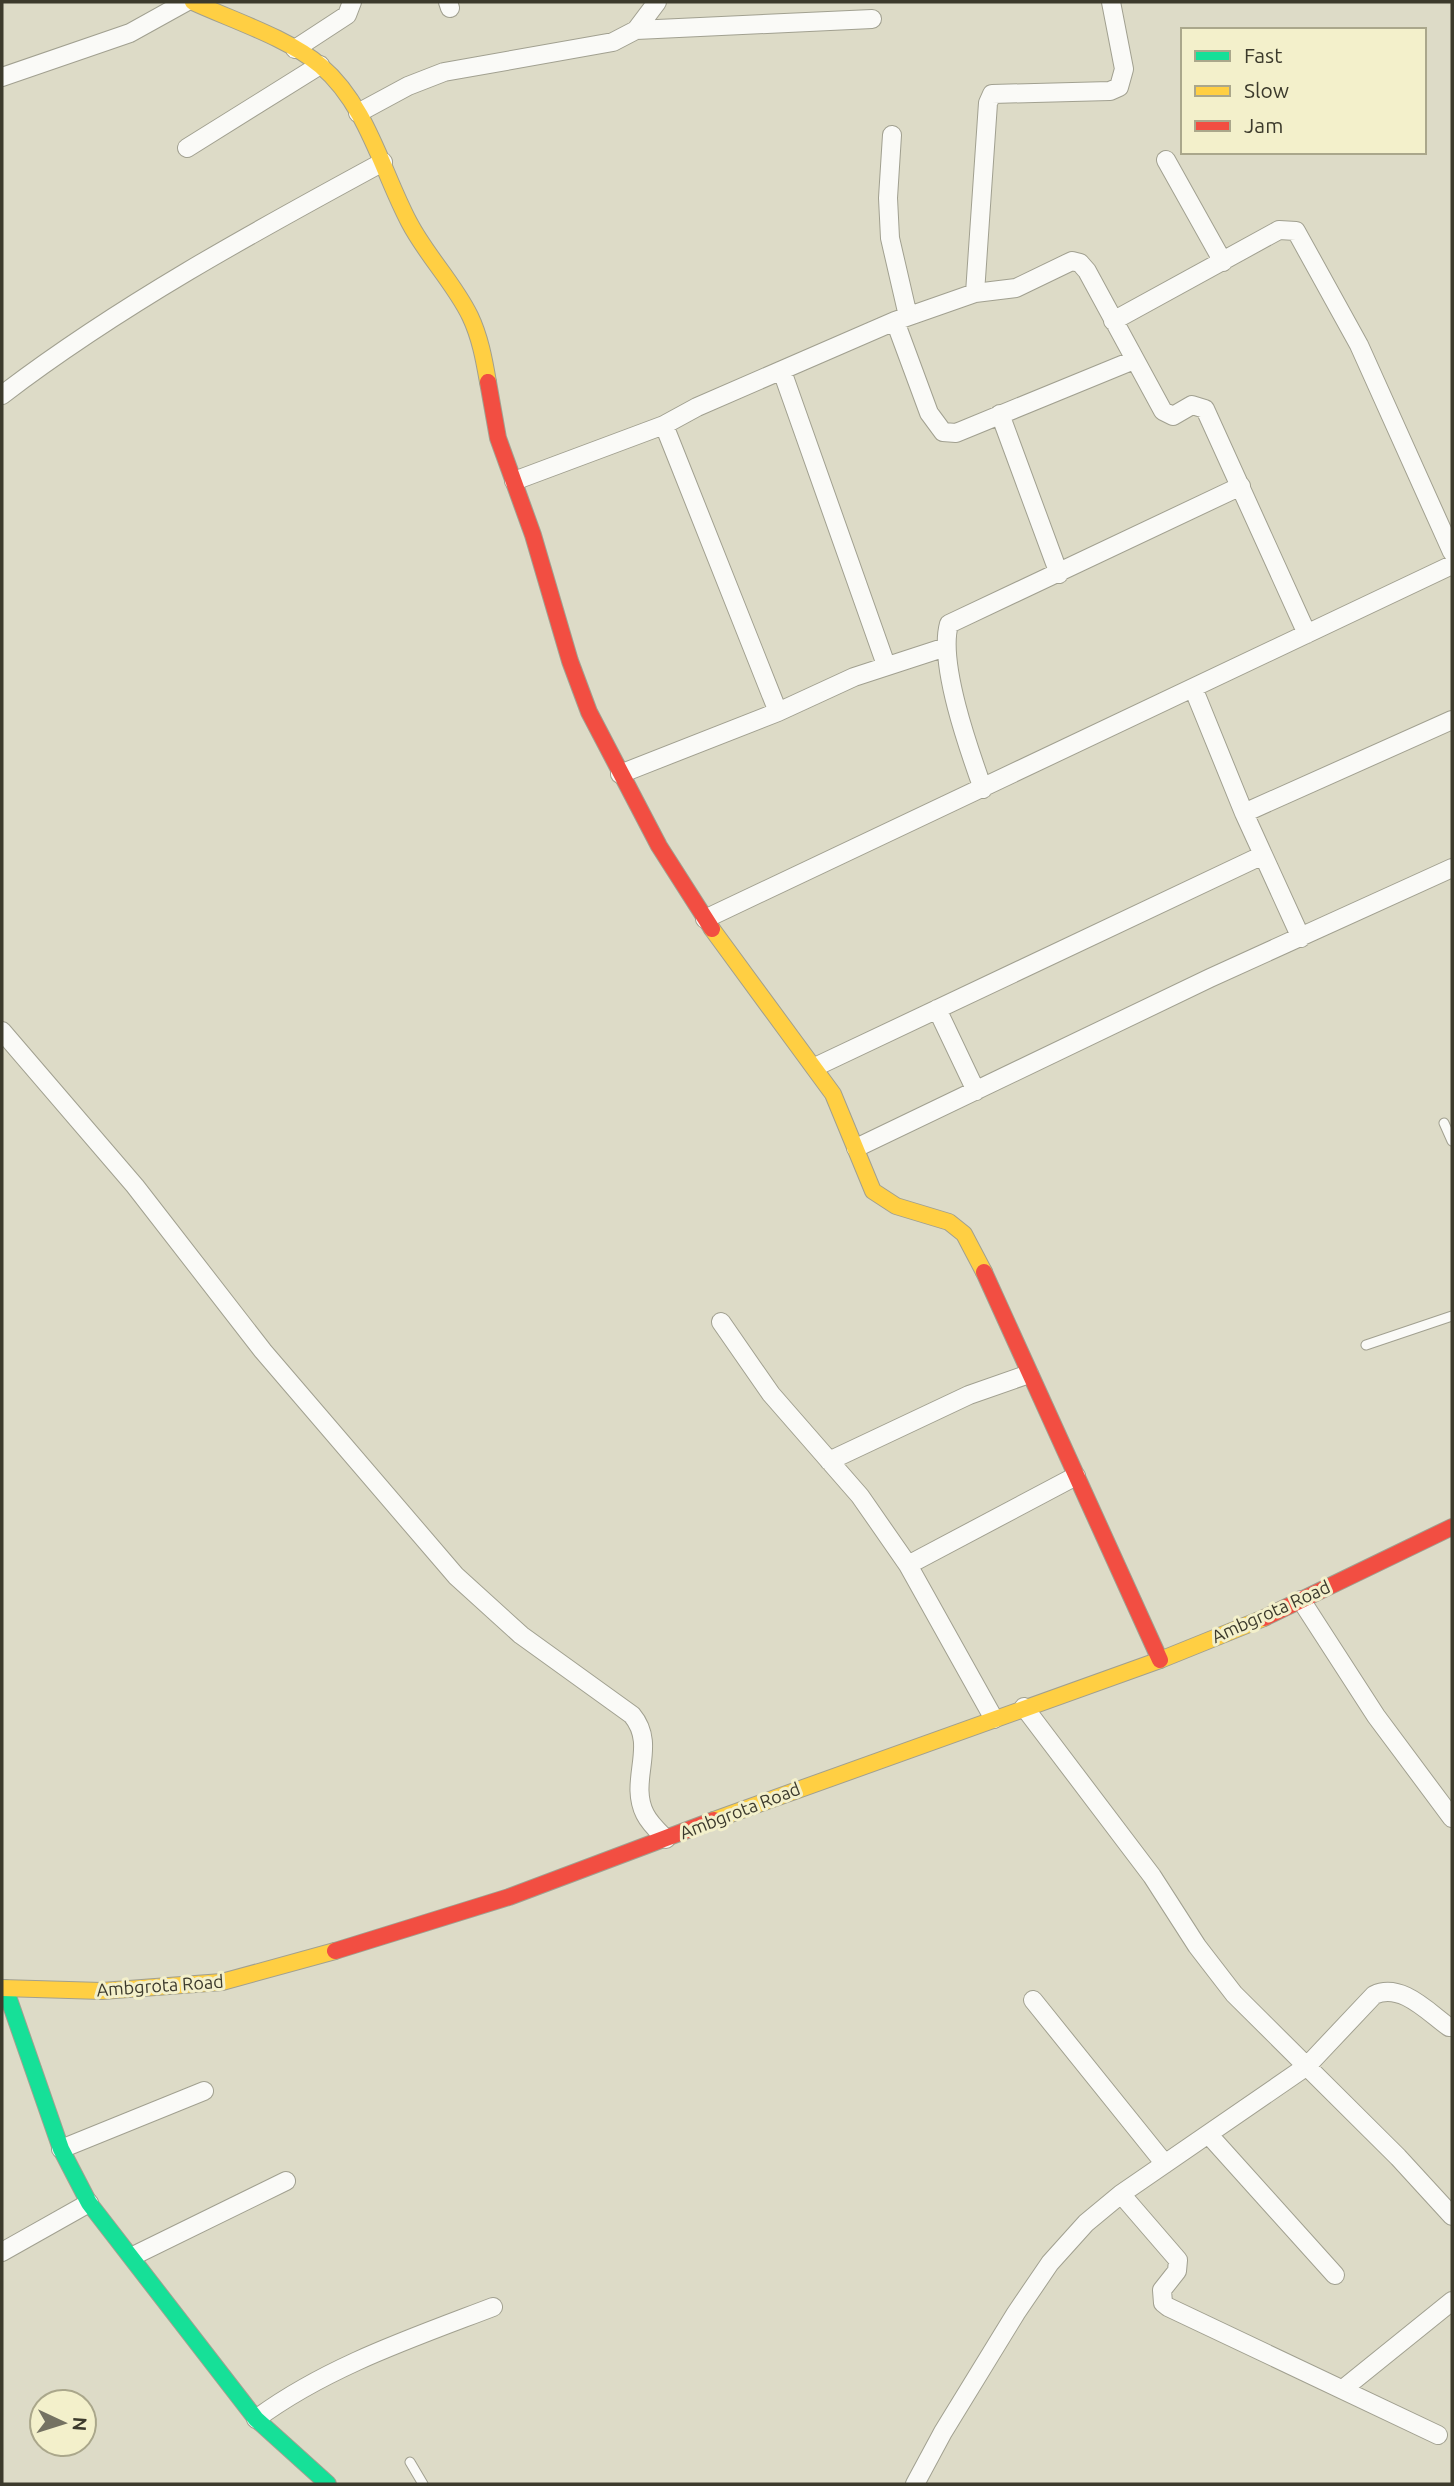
<svg xmlns="http://www.w3.org/2000/svg" width="1454" height="2486" font-family="Ubuntu,sans-serif">
	<style>
		.lines { fill: none; stroke-linecap: round; stroke-linejoin: round }
		.lane-casing { stroke: #a1a090; stroke-width: 11 }
		.street-casing { stroke: #a1a090; stroke-width: 20 }
		.fast-casing { stroke: #a1a090; stroke-width: 18 }
		.slow-casing { stroke: #a1a090; stroke-width: 18 }
		.jam-casing { stroke: #a1a090; stroke-width: 18 }
		.lane { stroke: #fafaf7; stroke-width: 9 }
		.street { stroke: #fafaf7; stroke-width: 18 }
		.fast { stroke: #16e098; stroke-width: 16 }
		.slow { stroke: #ffcf43; stroke-width: 16 }
		.jam { stroke: #f24e42; stroke-width: 16 }
		.labels { text-anchor: middle; stroke-width: 6; stroke-linejoin: round; paint-order: stroke }
		.street-label { font-size: 18px; fill: #3c3a2c; stroke: #f3f0cb }
	</style>
	<rect width="100%" height="100%" fill="#dddbc7"/>
	<g class="lines">
		<defs>
			<path id="lane" d="M1444 1123 1452 1141
				M1366 1345 1452 1316
				M410 2462 423 2484"/>
			<path id="street" d="M448 2 450 8
				M636 30 872 19
				M295 49 347 15 352 2
				M2 77 130 33 186 2
				M358 113 408 86 444 72 613 42 636 30 657 2
				M892 135 888 198 890 238 908 316
				M187 148 320 65
				M1166 160 1223 262
				M975 293 988 103 992 94 1110 91 1119 87 1124 69 1111 2
				M895 321 929 413 943 432 956 433 1134 360
				M1113 321 1279 230 1296 231 1359 345 1452 552
				M782 371 886 665
				M2 395C120 305 252 233 383 162
				M1000 414 1059 574
				M664 425 778 712
				M514 481 664 425 697 407 895 321 975 293 1016 288 1072 261 1080 263 1087 271 1163 411 1173 416 1192 405 1205 409 1307 634
				M1194 690 1244 813 1301 938
				M620 774 778 712 854 677 946 647
				M983 789C969 750 938 663 949 624L1241 486
				M1244 813 1452 720
				M705 919 1452 565
				M937 1009 976 1091
				M2 1031 135 1186 263 1351 456 1576 521 1635 632 1715C658 1746 628 1780 645 1814 650 1824 658 1831 666 1839
				M815 1067 1263 855
				M856 1148 1210 978 1452 868
				M721 1322 771 1394 860 1496 908 1565 994 1719
				M829 1461 969 1395 1029 1374
				M908 1565 1076 1476
				M1301 1600 1376 1716 1452 1818
				M1024 1707 1152 1876 1197 1946 1234 1994 1398 2157 1452 2216
				M1033 2000 1165 2164
				M1209 2135 1335 2275
				M61 2149 204 2091
				M1121 2194 1178 2260 1177 2271 1162 2290 1163 2303 1168 2307 1438 2435
				M2 2252 89 2203
				M133 2256 286 2181
				M1343 2389 1452 2301
				M256 2419C326 2367 412 2338 493 2307
				M915 2484 943 2432 1016 2313 1050 2263 1086 2223 1121 2194 1307 2066 1374 1995C1401 1982 1428 2012 1449 2027"/>
			<path id="fast" d="M5 1988 61 2149 89 2203 256 2419 328 2484"/>
			<path id="slow" d="M193 2C232 20 288 38 321 66 367 105 382 171 409 222 426 255 454 283 470 316 480 337 484 359 488 382
				M712 929 833 1094 873 1191 896 1206 949 1222 964 1234 984 1272
				M714 1820 1160 1660 1264 1618
				M2 1988 102 1991 222 1982 335 1951"/>
			<path id="jam" d="M488 382 498 438 533 535 570 661 589 712 659 846 712 929
				M984 1272 1160 1660
				M1264 1618 1452 1527
				M335 1951 509 1897 714 1820"/>
		</defs>
		<use href="#lane" class="lane-casing"/>
		<use href="#street" class="street-casing"/>
		<use href="#fast" class="fast-casing"/>
		<use href="#slow" class="slow-casing"/>
		<use href="#jam" class="jam-casing"/>
		<use href="#lane" class="lane"/>
		<use href="#street" class="street"/>
		<use href="#fast" class="fast"/>
		<use href="#slow" class="slow"/>
		<use href="#jam" class="jam"/>
	</g>
	<g class="labels">
		<g class="street-label">
			<text transform="translate(1271 1612) rotate(-24)" y="6">Ambgrota Road</text>
			<text transform="translate(740 1811) rotate(-21)" y="6">Ambgrota Road</text>
			<text transform="translate(160 1986) rotate(-4)" y="6">Ambgrota Road</text>
		</g>
	</g>
	<rect width="1454" height="2486" fill="none" stroke="#3c3a2c" stroke-width="7"/>
	<rect x="1181" y="28" width="245" height="126" fill="#f3f0cb" stroke="#aaa78b" stroke-width="2"/>
	<rect x="1195" y="51" width="35" height="10" fill="#16e098" stroke="#aaa78b" stroke-width="2"/>
	<text x="1244" y="63" font-size="21" fill="#3c3a2c">Fast</text>
	<rect x="1195" y="86" width="35" height="10" fill="#ffcf43" stroke="#aaa78b" stroke-width="2"/>
	<text x="1244" y="98" font-size="21" fill="#3c3a2c">Slow</text>
	<rect x="1195" y="121" width="35" height="10" fill="#f24e42" stroke="#aaa78b" stroke-width="2"/>
	<text x="1244" y="133" font-size="21" fill="#3c3a2c">Jam</text>
	<g transform="translate(63 2423) rotate(94)"><circle r="33" fill="#f3f0cb" stroke="#aaa78b" stroke-width="2"/>
	<path d="M0-5L12 26L0 18L-12 26Z" fill="#747262"/>
	<text y="-10" font-size="19" font-weight="bold" text-anchor="middle" fill="#3c3a2c">N</text>
	</g>
</svg>
